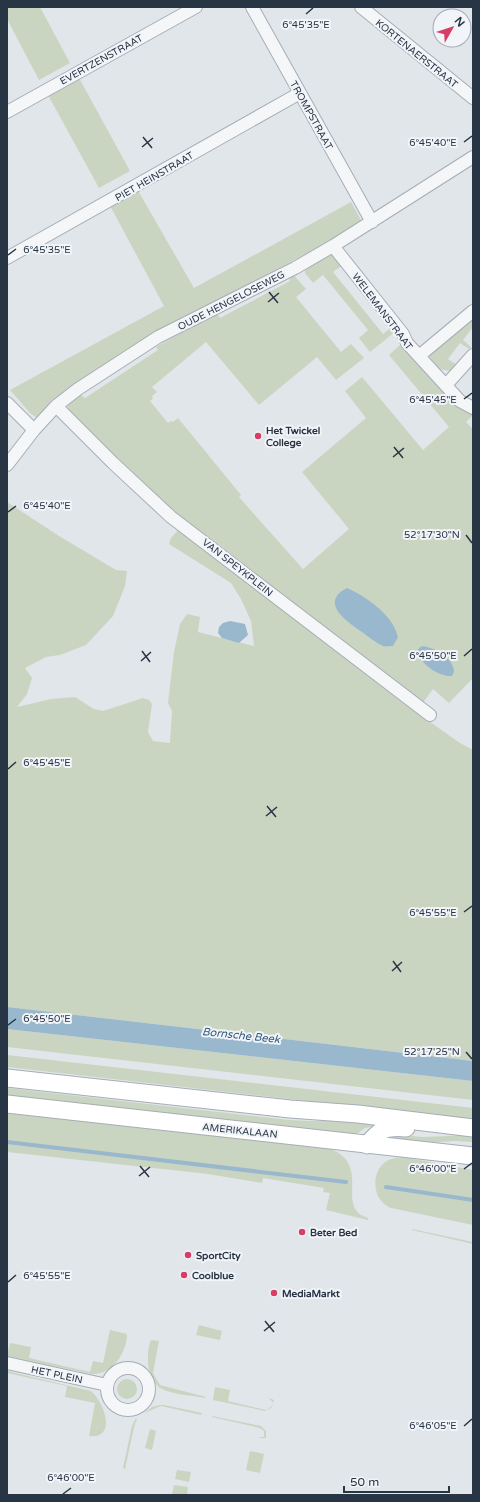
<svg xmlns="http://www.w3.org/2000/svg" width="480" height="1502" font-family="'Varela Round',sans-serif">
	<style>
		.green { fill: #c9d5c1 }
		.water { fill: #99b8cd }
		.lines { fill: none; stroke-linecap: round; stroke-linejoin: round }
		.stream { stroke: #99b8cd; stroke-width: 4 }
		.minor-casing { stroke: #a6adb6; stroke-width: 14 }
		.secondary-casing { stroke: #a6adb6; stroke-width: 19 }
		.minor { stroke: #f4f6f8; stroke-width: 12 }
		.secondary { stroke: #fff; stroke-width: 17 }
		.ticks { fill: none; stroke: #283544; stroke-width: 1.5 }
		.poi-dot { fill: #d83d66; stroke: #f1f4f8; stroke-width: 1.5 }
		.labels { text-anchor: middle; stroke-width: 4; stroke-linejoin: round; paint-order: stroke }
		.street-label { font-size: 10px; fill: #283544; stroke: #f1f4f8 }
		.poi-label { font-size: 10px; font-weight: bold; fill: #283544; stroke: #f1f4f8; text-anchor: start }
		.water-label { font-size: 11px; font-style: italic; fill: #2f597b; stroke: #f1f4f8 }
		.ticks-label { font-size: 10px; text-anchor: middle; fill: #283544; stroke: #f1f4f8; stroke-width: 4; stroke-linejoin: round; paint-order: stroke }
	</style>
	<rect width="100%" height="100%" fill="#e1e6eb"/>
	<path class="green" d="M7 7H40L70 63 39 80 7 19Z
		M79 78 130 171 99 188 48 95Z
		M136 187 194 288 351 202 362 222 315 249 177 322 68 389 53 400 37 418 30 413 10 390 164 306 108 202Z
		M332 252 343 265 333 272 383 334 392 327 395 332 370 352 359 338 368 330 323 275 313 283 305 273V268Z
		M293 274 306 289 296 297 341 352 351 344 364 358 336 380 317 357 259 405 206 342 152 387 157 392 152 396 153 398 150 401 168 423 171 421 173 422 178 418 241 495 239 497 303 569 349 529 302 472 366 418 345 391 362 377 423 450 449 427 389 355 400 345 457 405 473 415 466 422 473 429V678L449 703 433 689 422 704 221 546 174 513 70 413 67 404 81 395 85 398 158 350 156 347 217 313 220 318 290 281 289 277Z
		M473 315V327L463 340 471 347 469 349 460 343 448 359 457 365 451 371 438 369 430 357 432 352Z
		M7 502 59 536 116 570 127 571 125 586 113 616 86 645 60 655 46 657 25 668 32 678 27 694 17 707 51 699 75 697 94 709 103 711 143 698 149 700 152 704 148 732 153 741 170 743 172 711 168 703 174 652 180 624 187 614 200 617 198 632 254 646 251 621 241 599 231 583 169 544 171 538 179 529 403 703 460 743 473 750V1061L7 1007Z
		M7 1029 473 1081V1100L7 1047Z
		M7 1055 473 1108V1120L7 1067Z
		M7 1088 289 1120C318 1122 347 1120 376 1123V1126L365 1128 355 1135 7 1096Z
		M7 1111 329 1148C374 1166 333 1207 368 1218V1220L326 1210 330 1193 323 1192 324 1188 263 1178 262 1183 208 1174 7 1152Z
		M390 1134 423 1137 473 1135V1142L455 1141 426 1143 388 1138Z
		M403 1157 473 1170V1225L391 1208C374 1202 370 1176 383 1164 389 1158 396 1158 403 1157Z
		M412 1229 473 1242V1244L412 1230Z
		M199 1325 222 1331 220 1340 196 1335Z
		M110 1330 127 1334C127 1353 112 1375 92 1374L7 1356 10 1343 31 1347 29 1358 90 1372 93 1361 103 1363Z
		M151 1340 159 1341 153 1373 160 1385 206 1397 205 1398C192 1395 174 1395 162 1389 147 1381 145 1355 151 1340Z
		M7 1371 91 1391C104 1402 118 1439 89 1436L95 1403 65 1397 67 1386 7 1373Z
		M117 1389a10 10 0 1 1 20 0a10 10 0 1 1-20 0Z
		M215 1387 230 1390 228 1401 266 1410 272 1406 273 1402 268 1398 274 1400 272 1407 265 1411 213 1400Z
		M160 1405H164L202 1413 201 1415 161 1406 144 1413 152 1407Z
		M212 1416 261 1426 266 1431V1438H259L260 1437H264V1431L260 1428 212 1417Z
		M136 1418 137 1419 134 1427 125 1469 123 1468 132 1426Z
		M150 1429 156 1431 152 1450 145 1448Z
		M250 1451 264 1454 260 1473 246 1470Z
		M177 1470 191 1472 189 1482 175 1479Z
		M174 1485 188 1487 187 1495 172 1494Z"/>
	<path class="water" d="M347 588C367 597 393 615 398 637L393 646C390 646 386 647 383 646 376 643 369 637 362 632 348 622 318 603 347 588Z
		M230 621 245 624 248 635 239 643 222 638 218 633 219 627 223 623Z
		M424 646C436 649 454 658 454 672L452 676C439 677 420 664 417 651L420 647Z
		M7 1007 473 1061V1081L7 1029Z"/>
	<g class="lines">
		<path class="stream" d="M7 1142 346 1182
			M386 1187 473 1200"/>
		<defs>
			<path id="minor" d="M252 7 372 222
				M361 7 473 98
				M7 112 196 7
				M333 246 403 334 407 343 460 401 473 408
				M7 258 300 93
				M419 356 473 311
				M446 385 473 355
				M7 403 34 430
				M56 406 113 463 171 517 430 715
				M7 465 34 430 56 406 78 389 158 337 295 268 333 246 473 157
				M7 1363 107 1385
				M107 1389a21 21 0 1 1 42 0a21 21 0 1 1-42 0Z"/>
			<path id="secondary" d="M7 1078 290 1109 358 1114 473 1128
				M7 1104 473 1156
				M367 1145C380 1129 386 1126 406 1128"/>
		</defs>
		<use href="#minor" class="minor-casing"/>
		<use href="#secondary" class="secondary-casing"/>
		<use href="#minor" class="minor"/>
		<use href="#secondary" class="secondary"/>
	</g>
	<path class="ticks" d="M306 14 313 8M143 137 152 148M464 142 472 136M142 147 153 138M8 255 16 249M269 292 278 303M268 302 279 293M464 399 472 393M394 447 403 458M393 457 404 448M8 512 16 506M466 535 472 543M142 651 150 662M464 656 472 649M141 661 151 652M8 769 16 762M267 806 276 817M266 816 277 807M464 912 472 906M393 961 401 972M392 971 402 962M8 1025 16 1019M466 1052 472 1059M140 1166 149 1177M464 1169 472 1163M139 1176 150 1167M8 1282 16 1275M265 1321 274 1332M264 1331 275 1322M464 1426 472 1419M63 1494 71 1488"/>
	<g class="poi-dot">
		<circle cx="258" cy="436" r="4"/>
		<circle cx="302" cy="1232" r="4"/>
		<circle cx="188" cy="1255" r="4"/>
		<circle cx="184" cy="1275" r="4"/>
		<circle cx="274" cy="1293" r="4"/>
	</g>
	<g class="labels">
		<g class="street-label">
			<text transform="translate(417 53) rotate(39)" y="4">KORTENAERSTRAAT</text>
			<text transform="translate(101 59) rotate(-29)" y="4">EVERTZENSTRAAT</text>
			<text transform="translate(312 115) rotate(61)" y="4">TROMPSTRAAT</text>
			<text transform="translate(154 176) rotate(-30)" y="4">PIET HEINSTRAAT</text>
			<text transform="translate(231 300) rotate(-27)" y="4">OUDE HENGELOSEWEG</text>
			<text transform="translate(383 311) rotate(53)" y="4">WELEMANSTRAAT</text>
			<text transform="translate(238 567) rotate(38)" y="4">VAN SPEYKPLEIN</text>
			<text transform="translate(240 1130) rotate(6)" y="4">AMERIKALAAN</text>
			<text transform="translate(57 1374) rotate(12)" y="4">HET PLEIN</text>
		</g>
		<g class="poi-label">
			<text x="266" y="434">Het Twickel<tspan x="266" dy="12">College</tspan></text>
			<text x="310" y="1236">Beter Bed</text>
			<text x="196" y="1259">SportCity</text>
			<text x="192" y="1279">Coolblue</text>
			<text x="282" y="1297">MediaMarkt</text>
		</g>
		<g class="water-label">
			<text transform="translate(241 1035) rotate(6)" y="4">Bornsche Beek</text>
		</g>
	</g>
	<g class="ticks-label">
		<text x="306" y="28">6°45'35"E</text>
		<text x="433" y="146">6°45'40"E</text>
		<text x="47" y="253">6°45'35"E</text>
		<text x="433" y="403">6°45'45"E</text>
		<text x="47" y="509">6°45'40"E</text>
		<text x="432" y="538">52°17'30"N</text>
		<text x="433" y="659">6°45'50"E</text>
		<text x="47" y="766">6°45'45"E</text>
		<text x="433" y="916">6°45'55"E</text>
		<text x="47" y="1022">6°45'50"E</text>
		<text x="432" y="1055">52°17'25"N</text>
		<text x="433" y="1172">6°46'00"E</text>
		<text x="47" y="1279">6°45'55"E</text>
		<text x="433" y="1429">6°46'05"E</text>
		<text x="71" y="1481">6°46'00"E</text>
	</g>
	<rect width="480" height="1502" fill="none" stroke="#283544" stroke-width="16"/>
	<g transform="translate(452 28) rotate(51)"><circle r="19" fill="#f1f4f8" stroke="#a1a8b0"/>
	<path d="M0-3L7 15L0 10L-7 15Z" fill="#d83d66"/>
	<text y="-6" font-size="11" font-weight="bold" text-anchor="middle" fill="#283544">N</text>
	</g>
	<path d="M344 1486v6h105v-6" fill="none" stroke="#283544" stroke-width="2"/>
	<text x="350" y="1486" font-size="12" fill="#283544" stroke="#f1f4f8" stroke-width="3" paint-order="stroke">50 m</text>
</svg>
